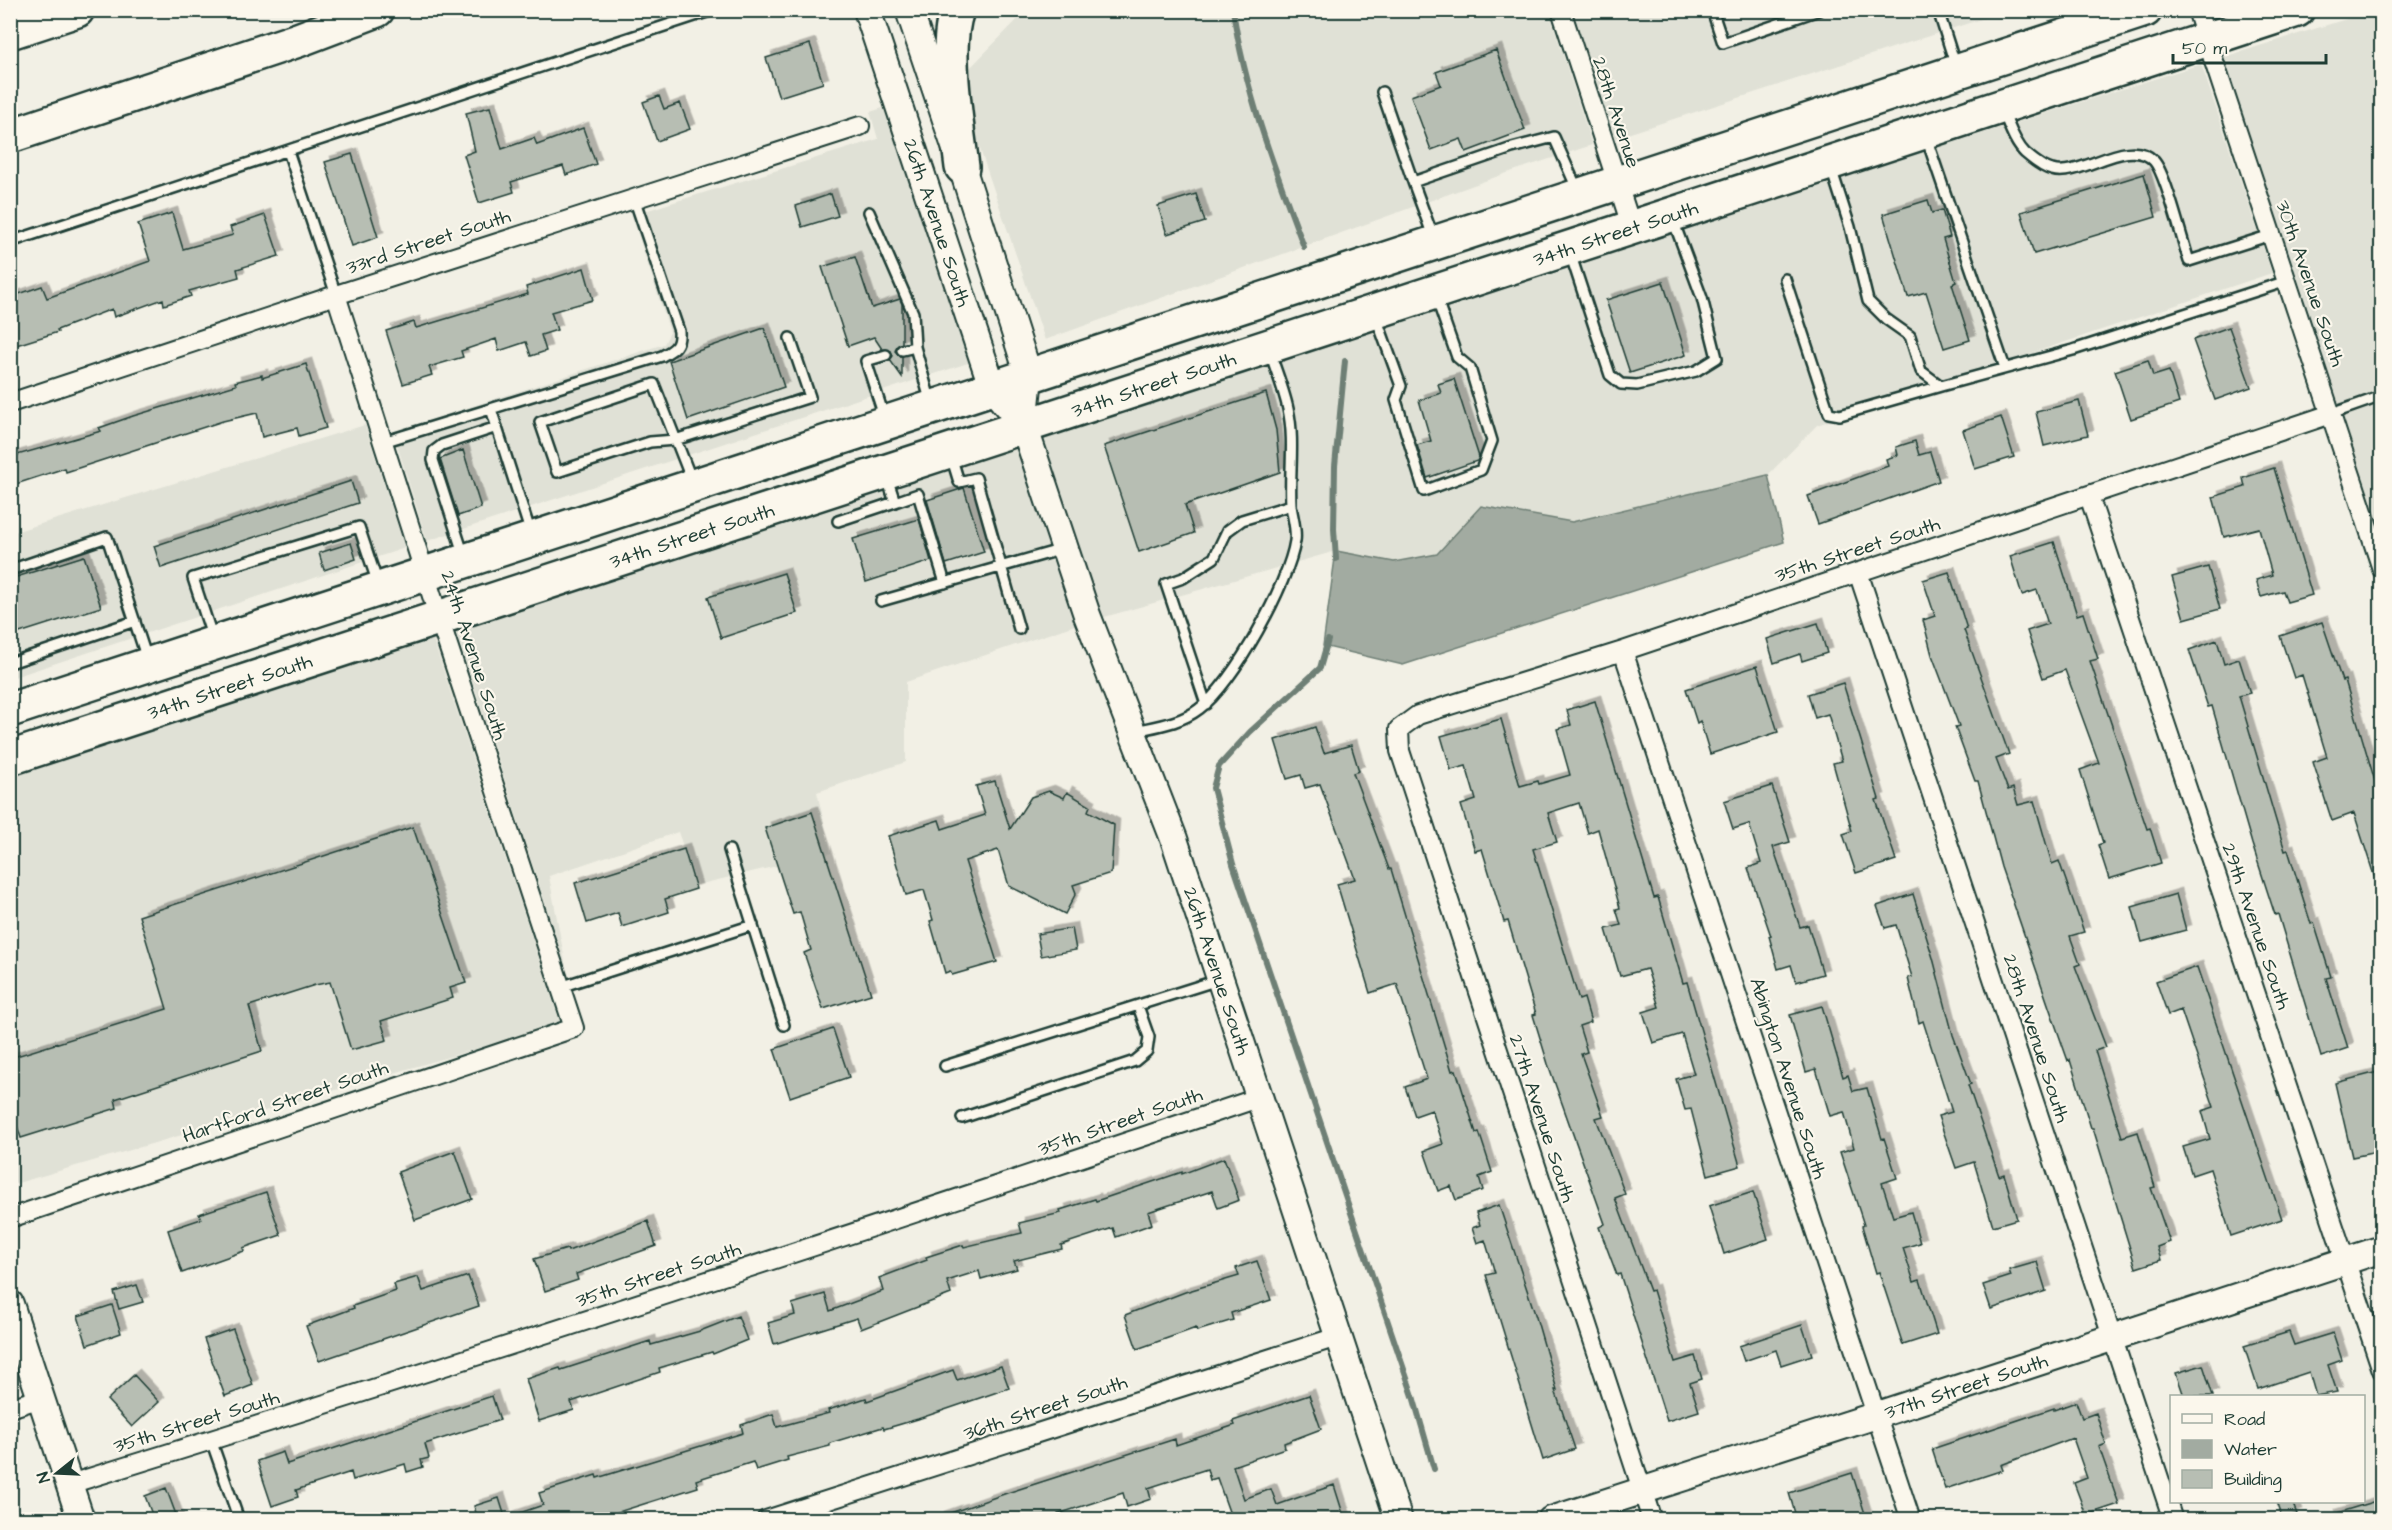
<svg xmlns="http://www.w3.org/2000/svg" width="2392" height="1530" font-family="'Architects Daughter',sans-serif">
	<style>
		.built { fill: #e0e1d6 }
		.water { fill: #a2aba1; stroke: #6e7f75; stroke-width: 1.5 }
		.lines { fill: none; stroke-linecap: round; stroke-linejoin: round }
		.stream { stroke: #6e7f75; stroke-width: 6 }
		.building { fill: #b7beb3; stroke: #1f3d34; stroke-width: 1.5; filter: url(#shadow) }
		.lane-casing { stroke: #1f3d34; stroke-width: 14 }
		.street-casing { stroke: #1f3d34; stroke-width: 22 }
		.secondary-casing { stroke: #1f3d34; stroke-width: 30 }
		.highway-casing { stroke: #1f3d34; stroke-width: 38 }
		.lane { stroke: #fbf7ec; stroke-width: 9 }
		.street { stroke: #fbf7ec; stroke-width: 18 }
		.secondary { stroke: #fbf7ec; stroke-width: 26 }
		.highway { stroke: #fbf7ec; stroke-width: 33 }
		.labels { text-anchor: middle; stroke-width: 4.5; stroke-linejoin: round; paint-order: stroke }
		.street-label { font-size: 20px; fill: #1f3d34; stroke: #fbf7ec }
	</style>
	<defs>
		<filter id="shadow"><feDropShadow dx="5.5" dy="-5.5" stdDeviation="0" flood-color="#0004"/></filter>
	</defs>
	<rect width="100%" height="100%" fill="#f2f0e5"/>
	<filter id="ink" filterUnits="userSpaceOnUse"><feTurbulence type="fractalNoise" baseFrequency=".0167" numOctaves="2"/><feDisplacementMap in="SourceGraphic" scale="12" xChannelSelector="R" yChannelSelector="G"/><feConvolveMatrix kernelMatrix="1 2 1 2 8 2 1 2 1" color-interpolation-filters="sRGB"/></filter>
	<g filter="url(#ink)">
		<path class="built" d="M1026 11H1549L1592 145 1504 174 1045 340 968 114 965 73Z
			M1573 11H2006L1615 138Z
			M2372 11H2381V531L2224 57Z
			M2201 64 2272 273 1817 425 1768 475 1572 522 1481 506 1437 554 1394 562 1336 551 1101 618 1038 433Z
			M886 107 971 362 427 541 393 432 664 344 670 332 632 215 878 139 870 112Z
			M365 425 405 548 11 678V533Z
			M1016 440 1078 624 906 682V762L817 792 831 853 697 885 678 832 549 876 566 967 454 625Z
			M431 633 560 1022 503 1041 11 1185 10 778Z"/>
		<path class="water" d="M1768 475 1784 542 1403 665 1323 646 1336 551 1394 562 1437 554 1481 506 1572 522Z"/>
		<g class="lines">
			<path class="stream" d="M1233 10C1245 92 1275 170 1304 247
				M1336 559 1334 529 1335 466 1345 361
				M1328 640 1320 668 1250 732 1219 766 1213 788 1233 864 1413 1396 1434 1469"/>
		</g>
		<path class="building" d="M810 44 823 83 779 97 766 58Z
			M1496 50 1525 130 1466 152 1461 139 1431 150 1411 96 1441 85 1436 72Z
			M659 96 664 109 680 103 690 129 657 141 643 102Z
			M490 107 502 149 534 138 537 145 583 128 596 164 566 175 563 166 511 182 514 192 479 203 464 155 475 151 466 113Z
			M352 154 378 237 352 246 325 162Z
			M2144 174 2156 217 2034 254 2021 212Z
			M831 194 838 216 802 227 796 206Z
			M1196 194 1205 222 1167 234 1158 206Z
			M1928 200 1932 213 1942 210 1950 237 1943 239 1956 282 1952 284 1970 340 1944 348 1926 292 1908 297 1883 214Z
			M172 213 183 249 233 235 230 227 265 215 279 256 237 269 239 277 189 291 191 296 164 305 163 299 114 317 112 309 57 330 58 332 10 347V297L42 286 47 298 150 261 138 224Z
			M855 257 872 308 900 299 902 304V343L897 346 895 351 902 357V377L890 360 893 356 891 351 882 349 874 337 848 346 822 267Z
			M584 268 593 300 551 312 557 330 541 335 546 351 531 356 526 342 499 351 496 339 461 351 463 357 429 367 432 375 403 384 386 331 414 322 416 328 528 294 526 287Z
			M1663 282 1686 355 1630 373 1606 300Z
			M2229 327 2251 387 2215 400 2193 340Z
			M764 328 784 387 688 420 669 361Z
			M2148 360 2153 376 2169 371 2179 403 2131 419 2115 371Z
			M306 364 326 428 299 436 297 428 262 437 257 413 223 421 66 472 65 468 10 486V457L101 431 99 428 133 416 236 385 235 382 262 375V378Z
			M1454 379 1479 457 1477 461 1427 478 1417 445 1431 441 1419 400 1441 393 1438 384Z
			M1266 393 1276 430 1280 472 1185 505 1194 533 1139 552 1104 446Z
			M2079 401 2088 435 2044 446 2036 412Z
			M2001 417 2014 457 1975 469 1963 430Z
			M1915 441 1919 455 1930 452 1939 481 1818 524 1808 496 1888 466 1886 459 1898 455 1896 447Z
			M463 450 481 508 458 516 440 459Z
			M2274 468 2312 595 2287 602 2283 591 2261 597 2256 580 2272 575 2259 528 2224 537 2213 497 2245 487 2243 478Z
			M351 481 358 503 161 568 154 546Z
			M964 488 984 552 946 564 927 500Z
			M919 519 931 561 866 582 853 539Z
			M2054 542 2077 615 2083 613 2098 659 2090 661 2147 829 2150 828 2161 863 2109 879 2098 845 2103 843 2080 770 2099 763 2065 670 2043 678 2027 631 2048 624 2037 590 2022 595 2010 556Z
			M351 543 356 559 324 570 319 553Z
			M84 556 101 607 10 636V579Z
			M2208 567 2220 609 2184 619 2172 577Z
			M1949 572 1967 629 1964 630 2009 754 1996 759 2008 790 2013 788 2018 805 2034 801 2052 864 2059 861 2084 932 2070 936 2080 964 2075 966 2106 1047 2095 1051 2122 1137 2138 1132 2155 1187 2151 1188 2170 1242 2157 1247 2161 1260 2136 1268 2093 1128H2091L2070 1060 2068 1061 2049 1007 2001 867 1978 781H1975L1955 727 1959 726 1932 655 1923 620 1935 616 1923 580Z
			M784 573 797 613 721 638 708 597Z
			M2322 622 2342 681 2345 680 2382 805V888H2378L2354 813 2332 821 2313 762 2327 757 2302 675 2294 678 2280 636Z
			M1818 623 1827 653 1802 661 1800 654 1774 663 1767 639Z
			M2217 640 2224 664 2239 659 2250 693 2239 696 2285 851 2288 850 2311 924 2314 923 2331 977 2326 978 2348 1048 2321 1057 2278 914 2275 915 2252 844 2212 706 2208 707 2189 650Z
			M1757 666 1778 732 1710 754 1700 721 1697 723 1686 689Z
			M1843 683 1879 799 1876 800 1896 860 1856 873 1843 834 1852 831 1833 763 1842 761 1828 714 1815 718 1808 694Z
			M1595 701 1654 898 1658 897 1683 983 1687 982 1740 1166 1708 1175 1691 1109 1685 1110 1676 1079 1694 1074 1682 1034 1653 1043 1643 1012 1659 1007 1647 969 1620 976 1606 929 1621 925 1616 909 1620 908 1598 829 1588 833 1579 803 1548 813 1557 842 1533 849 1579 1000 1584 998 1591 1022 1579 1026 1587 1052 1581 1054 1603 1116 1596 1118 1625 1194 1615 1198 1650 1291 1653 1290 1675 1362 1695 1356 1702 1379 1690 1383 1699 1411 1667 1421 1620 1274 1617 1275 1599 1227 1605 1224 1548 1064 1533 1015 1536 1014 1508 921 1504 922 1482 849 1475 851 1461 805 1476 800 1466 766 1451 770 1441 736 1501 719 1520 786 1538 781 1539 784 1570 775 1557 729 1571 725 1567 710Z
			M1315 727 1324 753 1351 745 1359 771 1353 773 1389 869H1391L1452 1071 1456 1070 1476 1133 1479 1132 1492 1172 1479 1177 1483 1190 1456 1200 1451 1186 1438 1191 1424 1151 1443 1144 1432 1110 1415 1116 1405 1087 1427 1079 1397 984 1370 993 1337 884 1355 879 1320 784 1305 788 1301 775 1287 779 1275 740Z
			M995 781 1010 829 1031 797 1049 791 1064 798 1067 792 1090 806 1088 811 1114 825 1111 873 1073 885 1076 893 1065 914 1009 886 998 850 965 861 997 962 952 975 950 971 945 973 930 921 933 920 924 890 906 895 888 836 939 820 942 829 985 815 976 786Z
			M1772 786 1790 842 1773 847 1800 927 1808 925 1823 974 1796 982 1791 965 1778 969 1769 936H1771L1748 868 1761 863 1749 824 1733 829 1724 801Z
			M812 812 871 994 823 1009 804 953 811 950 800 912 793 914 765 828Z
			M413 827 466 983 450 988 453 998 381 1021 387 1040 351 1050 330 982 315 985 249 1006 262 1051 115 1099 117 1108 21 1138 10 1104V1058L167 1009 139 916Z
			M684 849 696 889 665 899 669 912 622 927 618 913 587 923 575 883Z
			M1913 894 1933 958 1953 1035 1971 1084 1968 1085 1999 1176 2004 1174 2017 1219 1993 1226 1974 1162 1956 1168 1938 1116 1952 1112 1923 1021 1919 1023 1908 978 1912 977 1896 925 1885 928 1877 906Z
			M2176 894 2186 930 2142 942 2132 907Z
			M1072 928 1076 950 1041 956 1037 934Z
			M2197 967 2282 1219 2231 1236 2210 1169 2192 1175 2183 1147 2210 1139 2202 1111 2214 1107 2181 1010 2168 1015 2156 981Z
			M1822 1006 1843 1077 1848 1075 1853 1091 1867 1088 1882 1139 1884 1138 1897 1178 1882 1183 1893 1217 1911 1212 1920 1243 1903 1248 1914 1282 1920 1280 1937 1334 1903 1345 1879 1272 1876 1273 1862 1226 1864 1225 1840 1152 1854 1148 1844 1112 1830 1116 1816 1069 1806 1072 1790 1015Z
			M833 1029 849 1077 790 1097 774 1049Z
			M2378 1072 2382 1090V1151L2352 1157 2335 1083Z
			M455 1151 472 1199 415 1220 398 1172Z
			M1224 1158 1239 1200 1218 1208 1212 1191 1148 1212 1152 1224 1116 1237 1113 1228 1061 1245 1062 1249 1014 1261 1017 1269 981 1279 979 1271 947 1281 951 1294 861 1329 857 1318 774 1344 768 1323 795 1315 792 1304 825 1294 830 1311 883 1291 879 1278 927 1260 926 1257 963 1245 964 1247 1022 1233 1019 1223 1061 1213 1060 1210 1095 1199 1096 1201 1182 1172V1174Z
			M266 1192 281 1235 243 1248 244 1251 182 1273 168 1230 201 1219 199 1214Z
			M1753 1192 1768 1239 1724 1254 1709 1206Z
			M1499 1205 1536 1317 1557 1390H1555L1575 1449 1543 1460 1486 1275 1495 1273 1485 1240 1477 1243 1472 1228 1480 1225 1476 1213Z
			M648 1221 656 1246 576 1274 578 1280 545 1291 534 1259 567 1249 568 1251Z
			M1257 1261 1271 1300 1231 1313 1233 1320 1197 1331 1196 1328 1137 1349 1125 1315 1185 1292 1239 1276 1236 1268Z
			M2037 1262 2046 1291 1991 1309 1983 1285 2011 1276 2009 1270Z
			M468 1276 479 1306 319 1361 306 1326 354 1308 353 1306 396 1291 394 1284 418 1277 423 1291Z
			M137 1285 143 1302 119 1309 114 1292Z
			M112 1305 121 1333 87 1345 78 1316Z
			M738 1316 747 1340 713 1354 712 1352 659 1368 660 1372 571 1402 574 1410 539 1421 526 1379 560 1368 561 1370 650 1341 651 1345 700 1331Z
			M1802 1325 1812 1355 1781 1365 1776 1350 1744 1361 1739 1346Z
			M233 1329 253 1385 225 1396 204 1339Z
			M2289 1332 2294 1345 2333 1333 2342 1360 2328 1365 2337 1392 2316 1396 2309 1372 2258 1389 2244 1346Z
			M2203 1365 2213 1396H2184L2176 1373Z
			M1001 1366 1009 1388 918 1419 884 1429 883 1427 830 1443V1446L787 1457 788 1460 756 1470 753 1462 696 1480 698 1487 593 1520H509L508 1517 543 1505 539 1493 596 1475 597 1478 743 1433 741 1425 773 1414 777 1427 829 1413 828 1410 866 1398 867 1401 953 1370 957 1380Z
			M134 1375 159 1402 132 1427 107 1400Z
			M1309 1395 1321 1429 1284 1443 1285 1448 1233 1466 1244 1499 1271 1489 1277 1505 1334 1485 1345 1520H1232L1217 1478 1210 1480 1207 1469 1148 1488 1151 1499 1127 1507 1123 1493 1058 1514 1059 1520H939V1517L1007 1493 1175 1439 1176 1445 1235 1425 1233 1421Z
			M492 1396 500 1420 425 1444 429 1458 421 1460 423 1467 407 1472 405 1464 353 1480 351 1472 296 1490 298 1497 272 1506 257 1461 283 1452 287 1464Z
			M2076 1402 2082 1418 2096 1413 2106 1444 2099 1447 2119 1504 2086 1515 2074 1483 2087 1478 2073 1438 2001 1465 2003 1470 1945 1489 1932 1449 2054 1408V1410Z
			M1852 1473 1867 1520H1797L1789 1493Z
			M166 1488 178 1520H154L145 1496Z
			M499 1498 506 1520H478L474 1506Z
			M2376 1501 2382 1520H2331L2330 1515Z
			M2276 1502H2292L2297 1514 2282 1519Z"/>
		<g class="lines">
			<defs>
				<path id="lane" d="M1712 10 1723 43 1819 10
					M1938 10 1956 67
					M1382 92 1413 182
					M2003 112C2009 125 2014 142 2025 153 2032 159 2043 168 2052 170 2080 179 2129 134 2154 161 2166 174 2182 240 2189 261L2271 235
					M1926 137 2005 368
					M288 151 336 295
					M1831 168 1850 227 1868 301 1886 319 1910 336 1921 371 1941 386 2073 350 2287 281
					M869 212 913 313 915 347
					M1434 239 1413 182 1512 148 1554 137 1578 191
					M10 242 713 10
					M1570 253 1610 375 1621 384 1637 385 1696 371 1717 358 1702 298 1673 220
					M1785 279 1829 413 1840 415 1941 386
					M1376 317 1401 386 1396 400 1424 491 1481 470 1492 441 1470 368 1457 357 1436 297
					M902 350 915 347 931 403
					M491 409 531 534
					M2331 414 2382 396
					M884 416 866 361 886 355
					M383 442 662 356C675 349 680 346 679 331L634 198
					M951 456 959 482 976 478 1019 629
					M887 478 895 502 918 494 945 583
					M692 481 654 384 540 422 557 472 650 442 675 440 810 397 790 338
					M838 521 895 502
					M464 556 433 460 434 451 442 445 497 427
					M10 570 107 537 147 659
					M881 601 1063 549
					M213 639 193 578 359 527 378 584
					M10 663 135 621
					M1206 704 1166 584 1183 578 1214 558 1227 531 1242 520 1291 505
					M1135 731C1157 726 1181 723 1199 709 1233 685 1289 582 1295 541 1297 529 1292 516 1291 505 1289 473 1295 440 1288 409 1284 390 1276 371 1270 352
					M729 850 784 1025
					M560 987 753 925
					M945 1066 1218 980
					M962 1118 1135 1061 1147 1051 1149 1037 1138 1006
					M211 1440 239 1520"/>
				<path id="street" d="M1561 10 1632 228
					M2197 10 2382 569
					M10 403 336 295 860 126
					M2089 496 2382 1370
					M1858 572 2173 1520
					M1623 651 1911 1520
					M10 1218 574 1028 439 618 336 295
					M10 1408 41 1398
					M70 1484C468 1361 864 1231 1258 1098
					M766 1520 1337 1337
					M1652 1520 1400 751 1399 729 1418 715 1623 651 2331 414"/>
				<g id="secondary">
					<path id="s1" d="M867 10 993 389 1024 426 1087 615 1174 839 1399 1520"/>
					<path d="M909 10 962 167 1029 376 1024 426"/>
					<path d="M10 1304 81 1520"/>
					<path id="s2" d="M1551 1520 1877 1415 2382 1249"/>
				</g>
				<g id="highway">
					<path d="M957 10C943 48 957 125 962 167"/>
					<path d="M10 32 77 10"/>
					<path d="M10 136 298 40 377 10"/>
					<path d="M10 710 2145 10"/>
					<path id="s3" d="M10 758 2297 10"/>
				</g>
			</defs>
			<use href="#lane" class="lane-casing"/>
			<use href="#street" class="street-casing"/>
			<use href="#secondary" class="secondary-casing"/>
			<use href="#highway" class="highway-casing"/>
			<use href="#lane" class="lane"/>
			<use href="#street" class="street"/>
			<use href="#secondary" class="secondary"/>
			<use href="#highway" class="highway"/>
		</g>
	</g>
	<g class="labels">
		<g class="street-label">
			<text transform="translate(1617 112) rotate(72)" y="7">28th Avenue</text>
			<text dy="7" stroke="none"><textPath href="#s1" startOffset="224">26th Avenue South</textPath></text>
			<text dy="7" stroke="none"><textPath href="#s3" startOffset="1689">34th Street South</textPath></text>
			<text transform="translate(428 241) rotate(-18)" y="7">33rd Street South</text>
			<text transform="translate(2311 283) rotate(71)" y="7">30th Avenue South</text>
			<text dy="7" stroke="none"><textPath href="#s3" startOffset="1203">34th Street South</textPath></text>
			<text dy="7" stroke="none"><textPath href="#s3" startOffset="717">34th Street South</textPath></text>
			<text transform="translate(1857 549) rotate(-18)" y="7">35th Street South</text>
			<text transform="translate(475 655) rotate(72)" y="7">24th Avenue South</text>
			<text dy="7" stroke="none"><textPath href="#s3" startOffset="231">34th Street South</textPath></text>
			<text transform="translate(2257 926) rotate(71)" y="7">29th Avenue South</text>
			<text dy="7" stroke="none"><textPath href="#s1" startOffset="1026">26th Avenue South</textPath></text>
			<text transform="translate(2037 1038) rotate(72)" y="7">28th Avenue South</text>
			<text transform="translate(1789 1078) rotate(72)" y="7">Abington Avenue South</text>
			<text transform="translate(285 1101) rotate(-19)" y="7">Hartford Street South</text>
			<text transform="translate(1543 1118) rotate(72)" y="7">27th Avenue South</text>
			<text transform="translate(1120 1121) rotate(-19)" y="7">35th Street South</text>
			<text transform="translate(658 1274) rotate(-18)" y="7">35th Street South</text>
			<text dy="7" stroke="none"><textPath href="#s2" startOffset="436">37th Street South</textPath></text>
			<text transform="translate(1045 1407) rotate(-18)" y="7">36th Street South</text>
			<text transform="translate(196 1421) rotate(-17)" y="7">35th Street South</text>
		</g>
	</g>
	<rect width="2392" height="1530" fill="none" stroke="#fbf7ec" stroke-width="36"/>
	<rect x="18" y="18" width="2356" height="1494" fill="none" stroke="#1f3d34" stroke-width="2" filter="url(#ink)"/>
	<rect x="2170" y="1395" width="195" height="108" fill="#fbf7ec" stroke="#a3ada2" stroke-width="1.5"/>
	<rect x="2182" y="1414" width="30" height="9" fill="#fbf7ec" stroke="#a3ada2" stroke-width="1.5"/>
	<text x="2224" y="1425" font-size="18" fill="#1f3d34">Road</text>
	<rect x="2182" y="1440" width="30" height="18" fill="#a2aba1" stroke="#a3ada2" stroke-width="1.5"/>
	<text x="2224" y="1455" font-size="18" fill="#1f3d34">Water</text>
	<rect x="2182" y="1470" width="30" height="18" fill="#b7beb3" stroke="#a3ada2" stroke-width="1.5"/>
	<text x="2224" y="1485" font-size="18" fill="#1f3d34">Building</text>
	<g transform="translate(57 1473) rotate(252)" stroke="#fbf7ec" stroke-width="4.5" paint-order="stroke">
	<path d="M0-4.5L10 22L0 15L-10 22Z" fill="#1f3d34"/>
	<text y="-9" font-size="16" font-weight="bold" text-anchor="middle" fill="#1f3d34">N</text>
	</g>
	<path d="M2173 54v9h153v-9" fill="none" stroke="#1f3d34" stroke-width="3"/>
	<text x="2182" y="54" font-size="18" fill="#1f3d34" stroke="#fbf7ec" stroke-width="4.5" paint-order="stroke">50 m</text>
</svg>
